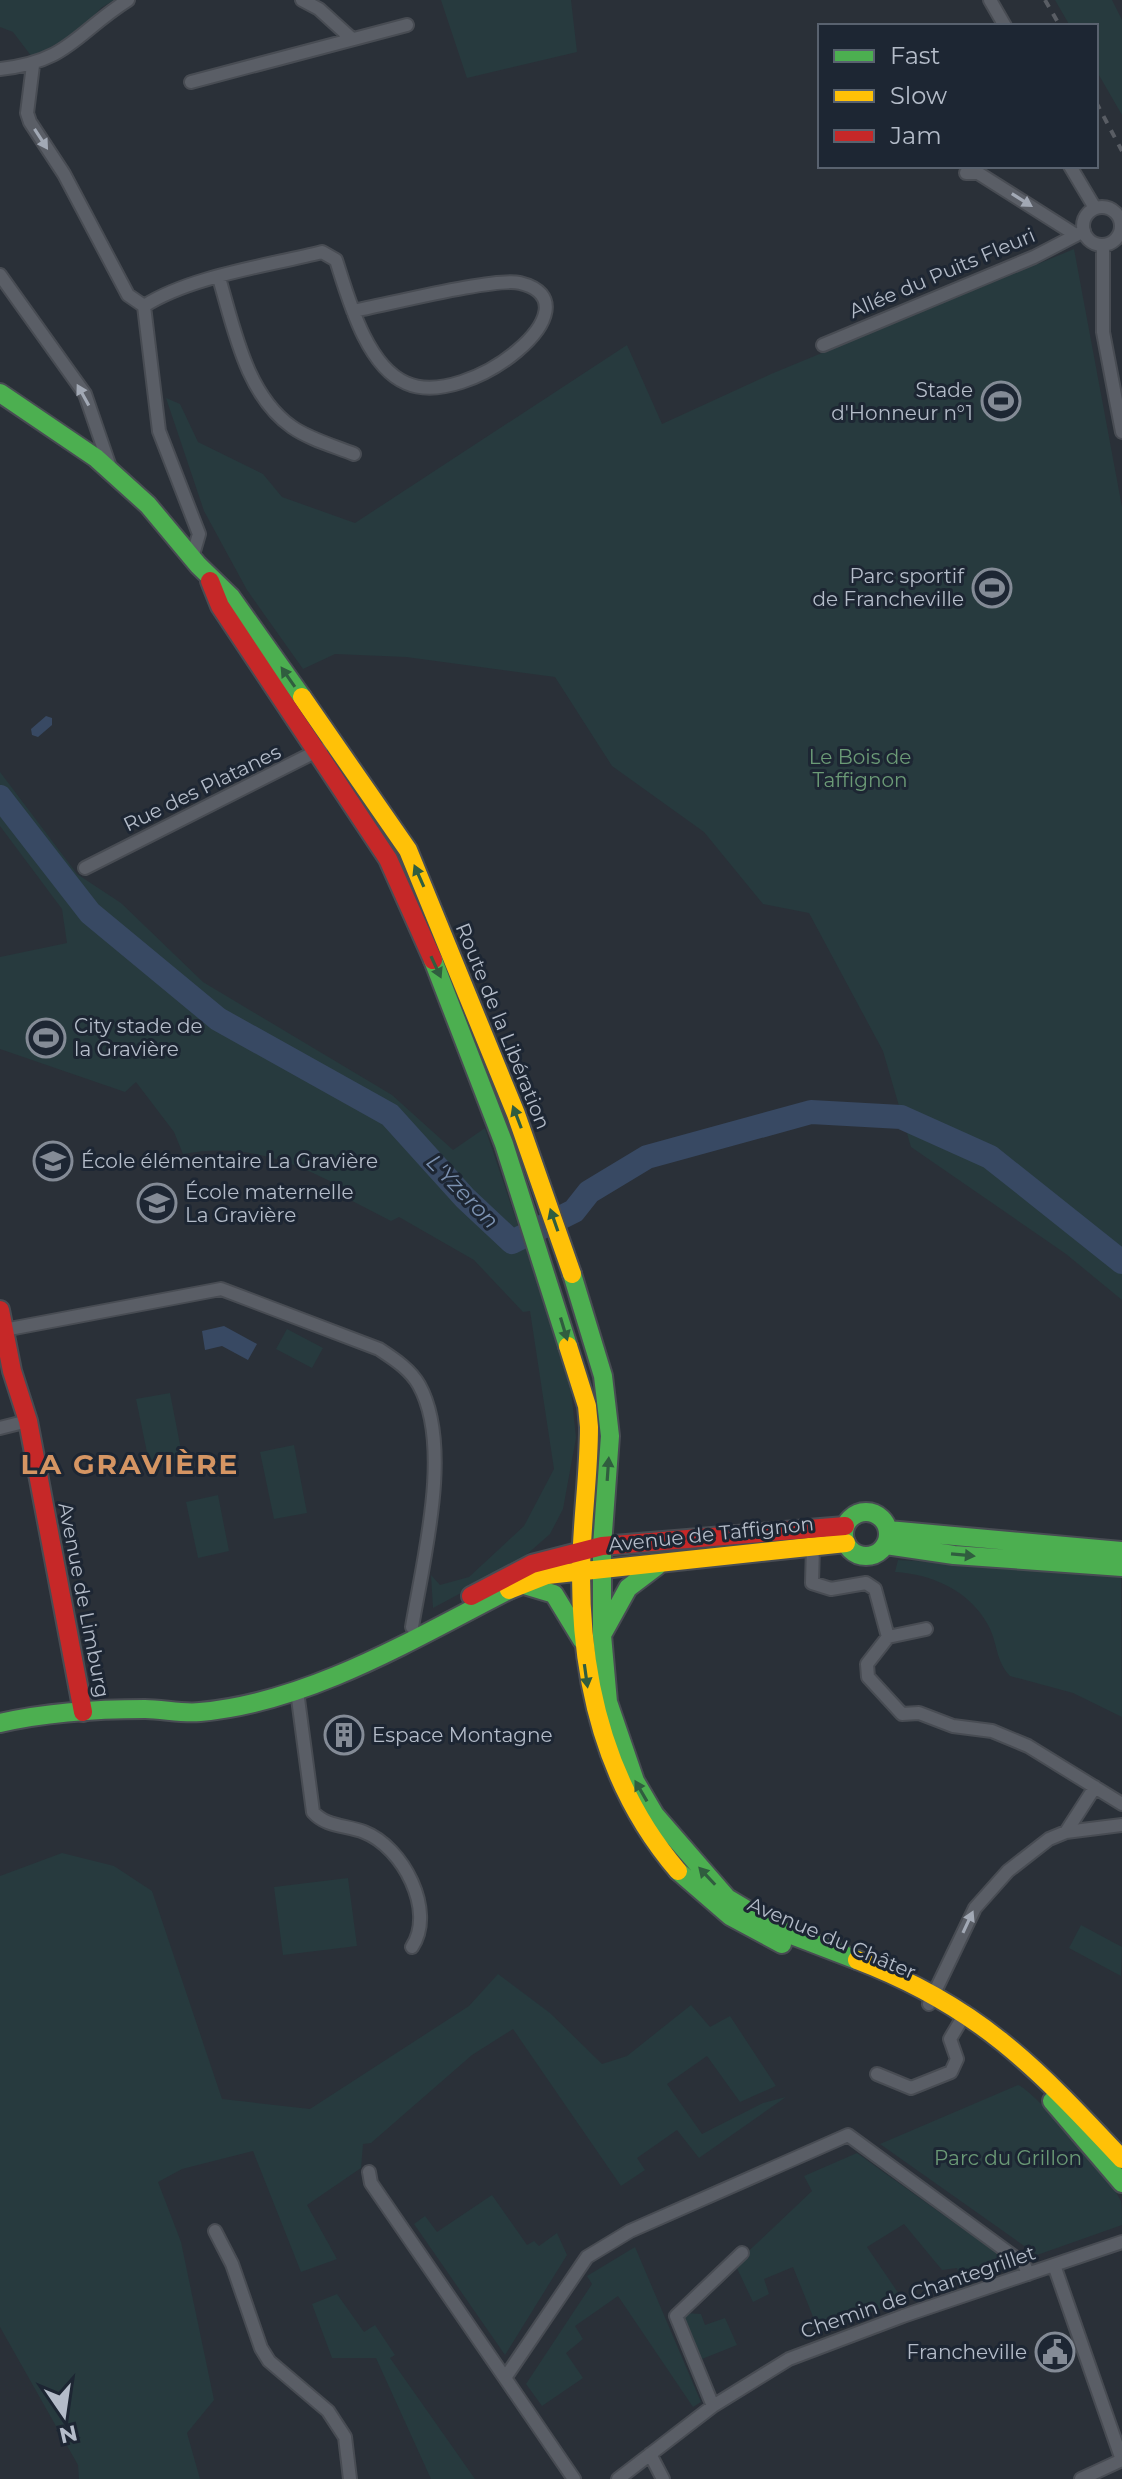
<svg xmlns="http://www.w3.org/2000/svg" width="1122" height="2479" font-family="Montserrat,sans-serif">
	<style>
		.green { fill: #273a3e }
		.water { fill: #384963 }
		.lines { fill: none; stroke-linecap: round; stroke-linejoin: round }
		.river { stroke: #384963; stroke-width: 24 }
		.street-casing { stroke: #484c53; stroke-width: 16 }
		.fast-casing { stroke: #484c53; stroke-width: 22 }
		.slow-casing { stroke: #484c53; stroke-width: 22 }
		.jam-casing { stroke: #484c53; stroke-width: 22 }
		.street { stroke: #5a5e66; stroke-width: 12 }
		.fast { stroke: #4caf50; stroke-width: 18 }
		.slow { stroke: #ffc107; stroke-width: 18 }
		.jam { stroke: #c62828; stroke-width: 18 }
		.rail { stroke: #595d64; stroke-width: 4; stroke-dasharray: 8 8; stroke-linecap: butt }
		.oneway { fill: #a2a9b5 }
		.oneway2 { fill: #305d3f }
		.labels { text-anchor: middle; stroke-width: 6; stroke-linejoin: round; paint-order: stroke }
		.street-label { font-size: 20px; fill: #b4bcc9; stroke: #1d2633 }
		.poi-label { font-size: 20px; fill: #b4bcc9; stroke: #1d2633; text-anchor: start }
		.park-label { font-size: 20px; fill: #6b9a76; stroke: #1d2633 }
		.water-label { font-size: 22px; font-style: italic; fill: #7c92b1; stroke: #1d2633 }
		.district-label { font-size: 28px; font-weight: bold; letter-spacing: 2px; fill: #d59563; stroke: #1d2633 }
	</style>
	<rect width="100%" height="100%" fill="#2a3038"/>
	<path class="green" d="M0 0H114L101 8 79 32 32 57 13 32 0 27Z
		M441 0H571L577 52 467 78Z
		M1055 0H1112L1122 20V115L1096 70V26H1070Z
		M1074 249 1122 507V1300L1066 1254 911 1147 883 1051 809 913 763 904 704 832 612 766 555 677 406 657 335 654 303 669 247 590 204 511 166 398 180 404 198 442 263 474 282 497 355 523 627 345 662 424 771 374Z
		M0 772 77 874 121 903 203 982 392 1095 453 1150 485 1128 570 1379 576 1438 563 1509 550 1534 517 1563 433 1608 431 1575 440 1585 469 1577 524 1526 554 1469 530 1311 523 1312 474 1260 399 1217 391 1221 333 1191 332 1182C282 1157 240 1144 183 1154L174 1132 136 1082 125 1092 0 1049V957L67 943 62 909 0 826Z
		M287 1329 323 1348 312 1368 276 1349Z
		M170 1393 183 1460 150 1467 136 1399Z
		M294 1445 307 1513 274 1519 260 1452Z
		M218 1495 229 1551 198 1558 186 1502Z
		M898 1560 1065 1569 1121 1576 1122 1717 1073 1693 1010 1676C995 1660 998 1643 988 1625 970 1591 932 1574 895 1572Z
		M62 1853 114 1866 152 1891 222 2099 310 2109 469 2006 498 1974 550 2013 602 2064 627 2056 691 2005 710 2027 730 2016 776 2086 740 2102 707 2056 667 2084 702 2134 763 2103 786 2097 699 2158 677 2130 637 2158 645 2170 621 2186 513 2029 472 2055 371 2143 363 2144 361 2168 307 2205 337 2259 301 2272 253 2151 182 2169 158 2182 181 2242 214 2400 187 2433 200 2479H79L78 2465 0 2327V1876Z
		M348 1878 357 1946 283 1955 274 1887Z
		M1081 1925 1122 1947 1121 1976 1069 1948Z
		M1018 2085C1035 2091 1114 2183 1121 2201 1122 2207 1122 2218 1122 2225L1037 2255 880 2144Z
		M857 2153 1009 2262 961 2281 957 2268 942 2270 904 2224 867 2247 903 2300 822 2331 820 2323 816 2324 793 2267 764 2279 769 2294 753 2302 735 2264 812 2191 804 2176Z
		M492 2195 527 2245 534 2241 539 2246 557 2233 567 2255 505 2355 414 2224 425 2216 437 2232Z
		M635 2247 701 2402 693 2407 618 2296 575 2326 583 2339 566 2353 583 2378 542 2406 526 2384 592 2284 587 2276Z
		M337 2294 364 2332 375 2325 395 2355 390 2358 475 2479H431L376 2358H332L312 2304Z
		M684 2313 701 2314 705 2325 725 2318 737 2345 702 2359 697 2356 683 2321Z"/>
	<path class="water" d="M46 716 52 718V725L38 737 32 735 31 729Z
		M224 1326 257 1344 248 1360 222 1346 205 1350 202 1331Z"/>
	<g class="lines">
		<path class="river" d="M0 797 90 913 218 1019 390 1115 465 1198 512 1242 574 1211 589 1192 647 1157 811 1112 901 1117 990 1157 1122 1262"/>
		<defs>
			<path id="street" d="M302 0 319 9 352 39
				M990 0 1005 26
				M33 65 27 113 30 122 64 174 128 295 144 306
				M0 69C68 62 76 33 128 0
				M191 82 407 25
				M1070 166 1095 208
				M966 173H978L1076 235
				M1083 226a19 19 0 1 1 38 0a19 19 0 1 1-38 0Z
				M1103 245V332L1122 432
				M0 275 85 394 110 467
				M219 278C234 328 246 395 292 427 309 439 334 446 354 454
				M823 345 1034 257 1084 231
				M192 558 199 534 159 431 144 306C191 276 267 266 322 252L336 260C348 297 366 366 406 383 468 411 602 303 520 283 495 277 386 305 353 311
				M85 868 321 749
				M4 1330 221 1289 379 1349C394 1359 410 1369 419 1385 453 1446 423 1560 412 1627
				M0 1428 28 1421
				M813 1546 812 1583 831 1589 866 1583 875 1589 888 1637 867 1664 868 1677 902 1714 919 1713 953 1726 992 1731 1028 1746 1122 1804
				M888 1637 926 1629
				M297 1691 313 1812C326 1827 346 1825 364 1832 403 1847 436 1911 412 1947
				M1066 1832 1095 1787
				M929 2004 975 1908 1008 1871 1049 1839 1066 1832 1122 1825
				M877 2074 911 2088 951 2072 957 2059 950 2039 966 2012
				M369 2172 371 2183 505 2378
				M215 2231 232 2264 261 2348 269 2361 328 2411 345 2437 350 2479
				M1054 2265 1122 2460 1081 2479
				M713 2406 676 2316 742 2253
				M650 2454 663 2479
				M574 2479 505 2378 587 2257 630 2231 848 2135 1024 2264 1028 2274
				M618 2479 713 2406 789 2359 903 2316 1122 2242"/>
			<path id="fast" d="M0 393 96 458 148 505 198 565 231 597 302 697
				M433 960 504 1144 568 1346
				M572 1274 603 1376 610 1436 602 1546V1635L608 1702 635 1781 655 1815 727 1898 784 1932 857 1960
				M844 1534a22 22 0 1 1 44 0a22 22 0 1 1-44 0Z
				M888 1530 1122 1551
				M886 1545 954 1555 1122 1567
				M524 1585 554 1594 582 1640
				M602 1635 628 1588 657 1566
				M0 1723C48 1712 96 1709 145 1709 163 1709 182 1714 200 1712 310 1702 413 1639 509 1590
				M678 1871 730 1916 782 1944
				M1052 2101 1122 2183"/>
			<path id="slow" d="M302 697 408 850 516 1114 572 1274
				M568 1346 587 1406 589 1427C589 1477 581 1525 581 1575 581 1684 606 1787 678 1871
				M509 1590 547 1575 846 1543
				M857 1960C978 2006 1036 2067 1122 2159"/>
			<path id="jam" d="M210 581 220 606 388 859 433 960
				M0 1310 12 1371 28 1421 83 1712
				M471 1596 532 1564 602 1546 845 1526"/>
		</defs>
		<use href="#street" class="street-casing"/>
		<use href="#fast" class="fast-casing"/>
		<use href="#slow" class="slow-casing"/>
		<use href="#jam" class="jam-casing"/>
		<use href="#street" class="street"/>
		<use href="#fast" class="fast"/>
		<use href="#slow" class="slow"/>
		<use href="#jam" class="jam"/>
		<path class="rail" d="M1045 0 1060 26
			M1096 102 1122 151"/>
	</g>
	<defs><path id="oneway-solid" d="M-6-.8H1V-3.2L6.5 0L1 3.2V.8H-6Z" transform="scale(2)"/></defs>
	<g class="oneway">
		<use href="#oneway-solid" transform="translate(41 139) rotate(57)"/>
		<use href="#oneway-solid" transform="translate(1022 200) rotate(32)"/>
		<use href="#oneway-solid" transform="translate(83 395) rotate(-119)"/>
		<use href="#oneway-solid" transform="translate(968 1922) rotate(-65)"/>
	</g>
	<g class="oneway2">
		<use href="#oneway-solid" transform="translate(288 677) rotate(-125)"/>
		<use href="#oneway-solid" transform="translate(419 876) rotate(-114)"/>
		<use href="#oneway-solid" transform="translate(436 967) rotate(65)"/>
		<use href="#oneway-solid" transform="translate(517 1117) rotate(-111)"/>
		<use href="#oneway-solid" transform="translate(554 1220) rotate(-109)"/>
		<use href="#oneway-solid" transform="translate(564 1329) rotate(73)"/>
		<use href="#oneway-solid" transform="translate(608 1469) rotate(-86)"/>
		<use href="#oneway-solid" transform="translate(963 1555) rotate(5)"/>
		<use href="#oneway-solid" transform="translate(586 1676) rotate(82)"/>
		<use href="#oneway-solid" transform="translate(641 1791) rotate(-120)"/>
		<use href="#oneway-solid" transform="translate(707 1876) rotate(-133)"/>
	</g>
	<defs>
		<symbol id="stadium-ring" viewBox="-11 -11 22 22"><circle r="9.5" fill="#1d2633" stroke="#848b96" stroke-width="1.5"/><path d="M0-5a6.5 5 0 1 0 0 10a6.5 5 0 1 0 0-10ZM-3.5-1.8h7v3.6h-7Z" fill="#848b96"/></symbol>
		<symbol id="school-ring" viewBox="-11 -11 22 22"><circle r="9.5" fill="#1d2633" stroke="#848b96" stroke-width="1.5"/><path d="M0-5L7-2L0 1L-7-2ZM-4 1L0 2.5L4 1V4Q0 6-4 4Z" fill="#848b96"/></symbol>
		<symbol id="building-ring" viewBox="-11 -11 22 22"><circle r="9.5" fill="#1d2633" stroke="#848b96" stroke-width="1.5"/><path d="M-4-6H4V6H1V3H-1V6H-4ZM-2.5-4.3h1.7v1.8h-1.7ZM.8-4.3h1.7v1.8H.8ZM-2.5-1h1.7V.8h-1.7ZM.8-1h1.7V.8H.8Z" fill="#848b96"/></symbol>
		<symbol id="civic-ring" viewBox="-11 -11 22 22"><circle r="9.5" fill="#1d2633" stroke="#848b96" stroke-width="1.5"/><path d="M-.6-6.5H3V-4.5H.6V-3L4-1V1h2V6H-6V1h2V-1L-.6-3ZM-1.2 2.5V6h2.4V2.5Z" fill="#848b96"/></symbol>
	</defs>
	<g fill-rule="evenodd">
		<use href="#stadium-ring" x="979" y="379" width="44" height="44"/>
		<use href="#stadium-ring" x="970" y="566" width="44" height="44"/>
		<use href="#stadium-ring" x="24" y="1016" width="44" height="44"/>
		<use href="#school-ring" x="31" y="1139" width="44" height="44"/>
		<use href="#school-ring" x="135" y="1181" width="44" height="44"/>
		<use href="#building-ring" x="322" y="1713" width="44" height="44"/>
		<use href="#civic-ring" x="1033" y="2330" width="44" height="44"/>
	</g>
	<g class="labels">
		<g class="street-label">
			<text transform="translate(942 273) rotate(-23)" y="7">Allée du Puits Fleuri</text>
			<text transform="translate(202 788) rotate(-26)" y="7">Rue des Platanes</text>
			<text transform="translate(503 1026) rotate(68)" y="7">Route de la Libération</text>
			<text transform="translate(711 1534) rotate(-6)" y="7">Avenue de Taffignon</text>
			<text transform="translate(84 1600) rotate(79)" y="7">Avenue de Limburg</text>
			<text transform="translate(832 1938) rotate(23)" y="7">Avenue du Châter</text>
			<text transform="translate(918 2292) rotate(-19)" y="7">Chemin de Chantegrillet</text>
		</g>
		<g class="poi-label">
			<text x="973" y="397" text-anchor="end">Stade<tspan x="973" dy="23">d'Honneur n°1</tspan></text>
			<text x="964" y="583" text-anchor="end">Parc sportif<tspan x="964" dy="23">de Francheville</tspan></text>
			<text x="74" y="1033">City stade de<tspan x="74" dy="23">la Gravière</tspan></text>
			<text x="81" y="1168">École élémentaire La Gravière</text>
			<text x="185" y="1199">École maternelle<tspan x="185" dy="23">La Gravière</tspan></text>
			<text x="372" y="1742">Espace Montagne</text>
			<text x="1027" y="2359" text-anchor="end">Francheville</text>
		</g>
		<g class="park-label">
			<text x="860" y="764">Le Bois de<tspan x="860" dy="23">Taffignon</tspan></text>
			<text x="1008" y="2165">Parc du Grillon</text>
		</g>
		<g class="water-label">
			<text transform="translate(463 1191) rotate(46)" y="8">L'Yzeron</text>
		</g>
		<g class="district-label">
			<text x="130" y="1474">LA GRAVIÈRE</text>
		</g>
	</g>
	<rect x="818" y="24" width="280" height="144" fill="#1d2633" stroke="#59626f" stroke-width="2"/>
	<rect x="834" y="50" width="40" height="12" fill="#4caf50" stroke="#59626f" stroke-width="2"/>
	<text x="890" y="64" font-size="24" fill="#b4bcc9">Fast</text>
	<rect x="834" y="90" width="40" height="12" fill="#ffc107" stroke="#59626f" stroke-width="2"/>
	<text x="890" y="104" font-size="24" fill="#b4bcc9">Slow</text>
	<rect x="834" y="130" width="40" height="12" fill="#c62828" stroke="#59626f" stroke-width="2"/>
	<text x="890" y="144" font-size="24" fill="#b4bcc9">Jam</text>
	<g transform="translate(64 2415) rotate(167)" stroke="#1d2633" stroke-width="6" paint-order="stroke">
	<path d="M0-6L14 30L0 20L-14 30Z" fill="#b4bcc9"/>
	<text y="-12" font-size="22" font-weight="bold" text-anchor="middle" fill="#b4bcc9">N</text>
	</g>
</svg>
